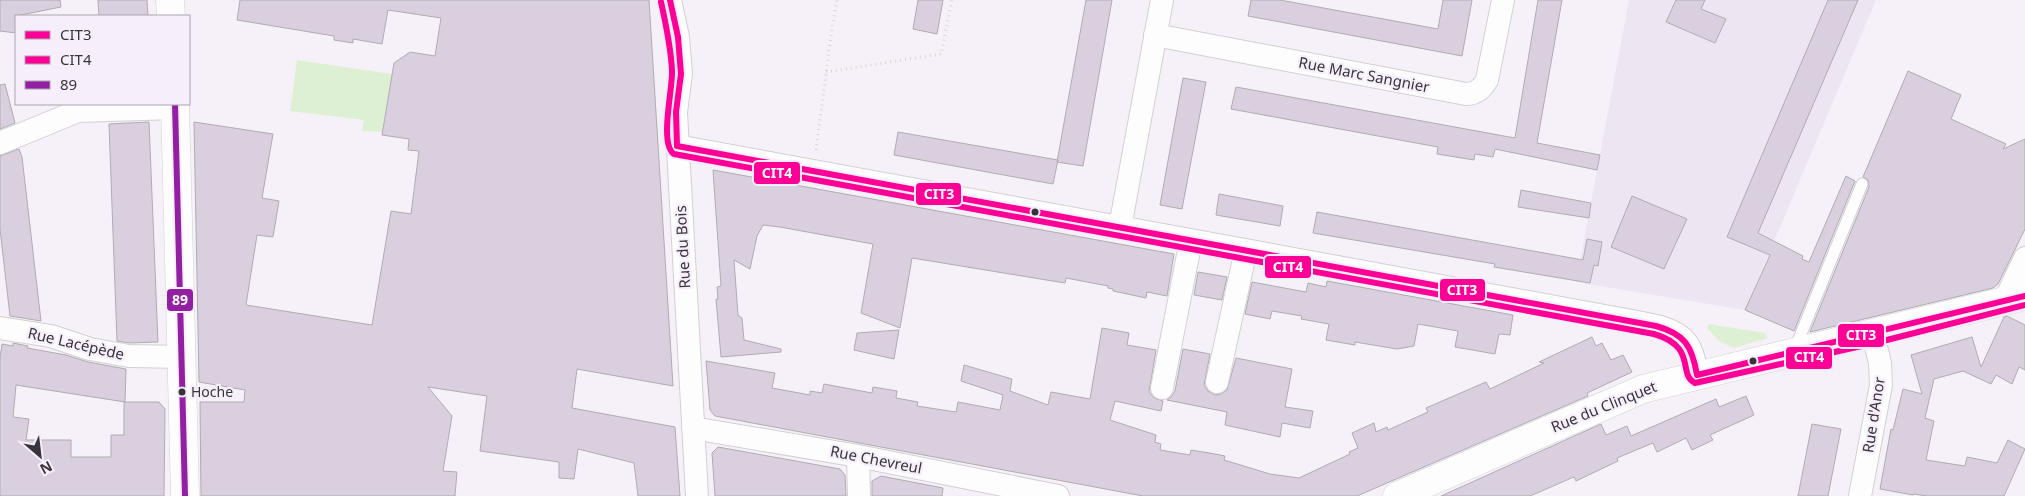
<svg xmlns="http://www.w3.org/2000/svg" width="2025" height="496" font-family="'Noto Sans',sans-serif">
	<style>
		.education { fill: #eee5f3 }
		.green { fill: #def0d4 }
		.building { fill: #dacfdf; stroke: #afacb0 }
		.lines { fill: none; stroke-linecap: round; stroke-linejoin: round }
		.service-casing { stroke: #d3cfd4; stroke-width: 13 }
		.minor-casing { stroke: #d3cfd4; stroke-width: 24 }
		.tertiary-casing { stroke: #d3cfd4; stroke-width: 29 }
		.secondary-casing { stroke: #d3cfd4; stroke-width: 29 }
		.path { stroke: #d7d6d8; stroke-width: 3; stroke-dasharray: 1 4; stroke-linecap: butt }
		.service { stroke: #fefdfe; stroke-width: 11 }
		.minor { stroke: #fefdfe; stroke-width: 22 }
		.tertiary { stroke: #fefdfe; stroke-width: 28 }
		.secondary { stroke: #fefdfe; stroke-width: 28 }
		.bus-1-casing { stroke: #f7eefb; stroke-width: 10 }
		.bus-2-casing { stroke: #f7eefb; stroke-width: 10 }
		.bus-3-casing { stroke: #f7eefb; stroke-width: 10 }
		.bus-1 { stroke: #ff0096; stroke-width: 6 }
		.bus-2 { stroke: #ff0096; stroke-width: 6 }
		.bus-3 { stroke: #9320a3; stroke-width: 6 }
		.bus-dot { fill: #38353a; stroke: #f7eefb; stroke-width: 2 }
		.labels { text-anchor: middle; stroke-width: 4.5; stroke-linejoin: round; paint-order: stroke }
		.bus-label { font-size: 14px; fill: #38353a; stroke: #f7eefb; text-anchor: start }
		.street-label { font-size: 15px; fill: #38353a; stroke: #f7eefb }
		.line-badge { stroke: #f7eefb; stroke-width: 2 }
		.badge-label { font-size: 14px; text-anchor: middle; font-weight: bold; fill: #fff }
	</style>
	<rect width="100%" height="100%" fill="#f6f1f8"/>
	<path class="education" d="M1629 0H1876L1745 310 1576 282Z"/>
	<path class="green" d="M297 60 392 74 382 132 362 131 364 120 290 111Z
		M1709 324 1765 333 1768 338 1734 348 1719 341 1707 328Z"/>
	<path class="building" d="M0 0H60L61 7 16 16V33L0 31Z
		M98 0H147L148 16H99Z
		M240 0H649L673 386 577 369 572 408 675 427 680 496H638L634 463 578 449 574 479 559 478V462L480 451 487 396 428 387 452 416 443 471 457 472 455 496H201L200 402H244L245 390 199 382 194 122 273 134 262 198 279 201 273 237 257 235 246 305 372 325 391 211 411 214 419 151 408 150 409 139 382 135 394 63 410 52 435 56 441 18 388 10 382 44 353 39V43L334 40V36L237 20Z
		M918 0H943L937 34 913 29Z
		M1086 0H1112L1083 166 1057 162Z
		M1251 0H1280L1438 29 1443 0H1472L1462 56 1248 16Z
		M1538 0H1562L1537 143 1600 155 1597 170 1495 149 1493 157 1475 154 1474 160 1437 154 1438 147 1231 109 1236 87 1515 138Z
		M1676 0H1705L1701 9 1726 19 1715 43 1666 22Z
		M1828 0H1858L1758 233 1803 256 1802 259 1809 262 1846 176 1855 181 1794 331 1745 310 1770 255 1727 237Z
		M1908 71 1961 95 1951 119 2006 144 2003 149 2025 139V229L1998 284 1993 288 1810 332 1869 187 1868 180 1863 177Z
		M1183 78 1206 82 1182 209 1160 205Z
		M5 84 15 123 0 129V85Z
		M149 122 158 342 130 343 117 341 109 124Z
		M898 132 1058 160 1053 184 894 155Z
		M19 149 22 157 41 321 10 316 0 229V156Z
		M713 170 1174 254 1167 296 1147 292 1146 298 1113 291V289L1108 288V286L1066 278 1065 283 912 258 900 328 861 313 873 244 780 227 763 225 757 236 750 269 734 260 738 315 742 318 744 340 781 349V352L721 357 716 299H718L717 287 721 286Z
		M1521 190 1591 203 1589 218 1518 207Z
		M1219 194 1283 206 1280 226 1216 215Z
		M1632 196 1687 219 1664 269 1611 247Z
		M1317 212 1583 260 1587 239 1602 242 1598 266 1594 265 1590 283 1494 267 1495 264 1313 233Z
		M1198 272 1227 277 1222 300 1194 295Z
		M1327 281 1513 315 1510 335 1499 334 1495 354 1455 347 1458 331 1418 324 1414 346 1397 349 1355 342V345L1326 340 1329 324 1301 319 1302 316 1272 311 1270 319 1245 314 1252 282 1306 292 1308 283 1326 287Z
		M2007 316 2025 325V370L2019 367 2012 384 1996 375 1991 384 1963 371 1934 379 1925 418 1934 421 1926 460 1965 466 1967 457 1997 463 2008 440 2025 449 2004 496H1927L1913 494V495L1880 489 1891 429 1893 430 1903 389 1922 394 1911 355 1972 337 1981 367 2004 317Z
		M1102 328 1129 333 1127 345 1156 350 1149 392 1154 398 1163 401 1161 411 1115 401 1110 420 1156 435 1155 442 1161 444 1160 450 1190 455 1191 450 1215 454 1225 456 1224 460 1270 474 1299 478 1350 454 1349 452 1358 448 1352 433 1374 423 1376 432 1387 427 1388 430 1428 412 1426 408 1486 382 1490 389 1544 363 1539 362 1592 337 1596 346 1602 343 1611 360 1623 355 1632 372 1587 393 1588 396 1357 496H1143L715 416 710 410 706 361 775 373 772 388 810 395V391L822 393 824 384 872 393 873 387 897 391 896 398 918 402 917 406 956 412 958 402 1000 410 1003 395 961 381 964 365 1012 379 1010 391 1048 405 1051 392 1090 399Z
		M899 330 894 359 854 350 857 333Z
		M13 343 28 346 27 348 66 355 88 362 126 369 125 402 16 385 13 417 29 419 26 440H71V457H111V435H124V402H159L165 409 164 496H0V358L2 344 13 346Z
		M1183 349 1210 354 1204 385 1208 391 1215 395 1221 394 1227 390 1236 358 1292 369 1285 407 1313 411 1310 428 1282 423 1280 437 1225 425 1227 412 1167 400 1172 396 1175 391Z
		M1746 396 1754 415 1710 435 1713 440 1692 450 1686 438 1657 452 1653 443 1617 458 1618 461 1576 481 1574 477 1530 496H1441L1601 424 1606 435 1627 426 1631 436 1716 399 1719 407Z
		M1812 424 1841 429 1828 496H1798Z
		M718 447 840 469 845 475 846 496H715L712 453Z
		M881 476 943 488 942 496H872V481Z"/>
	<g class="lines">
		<defs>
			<path id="service" d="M1794 351 1862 184"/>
			<path id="minor" d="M670 0 678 37 681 74 676 112 697 496
				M1155 35 1466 94C1477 94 1482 88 1487 80L1503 0
				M0 143 78 111 175 108
				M677 146 1621 319C1641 324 1673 325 1686 342 1693 351 1695 364 1697 375
				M1120 227 1162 0
				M2005 300 2025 258
				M0 328 51 336 90 349 129 356 183 357
				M1217 382 1246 250
				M1162 388 1191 240
				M693 428 858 456 1058 496
				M858 456 859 496
				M1860 496 1881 385 1880 363 1873 334"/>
			<path id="tertiary" d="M1397 496 1643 389 2025 296"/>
			<path id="secondary" d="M170 0 171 16
				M175 104 185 496"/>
		</defs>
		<use href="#service" class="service-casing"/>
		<use href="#minor" class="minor-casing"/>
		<use href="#tertiary" class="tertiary-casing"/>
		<use href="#secondary" class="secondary-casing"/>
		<path class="path" d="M826 72 941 54 952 0
			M816 150 831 36 837 0"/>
		<use href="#service" class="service"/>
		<use href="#minor" class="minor"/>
		<use href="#tertiary" class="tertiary"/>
		<use href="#secondary" class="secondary"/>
		<defs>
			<path id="bus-1" d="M670 0 678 37 681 74 676 112 677 146
				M677 146 1656 326C1685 334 1692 346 1697 375
				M1697 375 2025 296"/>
			<path id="bus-2" d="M661 2C666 25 671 47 672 71 673 88 659 144 674 154L1654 334C1698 347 1677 374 1695 383L1875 343 2025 305"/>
			<path id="bus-3" d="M175 104 185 496"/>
		</defs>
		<use href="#bus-1" class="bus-1-casing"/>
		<use href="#bus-2" class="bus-2-casing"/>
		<use href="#bus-3" class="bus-3-casing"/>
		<use href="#bus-1" class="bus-1"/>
		<use href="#bus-2" class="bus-2"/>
		<use href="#bus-3" class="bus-3"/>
	</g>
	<g class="bus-dot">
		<circle cx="1035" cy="212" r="4.5"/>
		<circle cx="1753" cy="361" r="4.5"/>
		<circle cx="182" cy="392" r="4.5"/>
	</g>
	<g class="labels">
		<g class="bus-label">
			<text x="191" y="397">Hoche</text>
		</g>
		<g class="street-label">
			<text transform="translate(1364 75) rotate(11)" y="5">Rue Marc Sangnier</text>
			<text transform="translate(683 247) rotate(-93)" y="5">Rue du Bois</text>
			<text transform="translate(76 344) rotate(13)" y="5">Rue Lacépède</text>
			<text transform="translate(1604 407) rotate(-22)" y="5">Rue du Clinquet</text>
			<text transform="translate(1874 415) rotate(-81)" y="5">Rue d'Anor</text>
			<text transform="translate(876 460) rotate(11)" y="5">Rue Chevreul</text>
		</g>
	</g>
	<g class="line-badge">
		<rect x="753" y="161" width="48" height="24" rx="5" fill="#ff0096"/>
		<rect x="915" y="182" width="47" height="24" rx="5" fill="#ff0096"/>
		<rect x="1264" y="255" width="48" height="24" rx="5" fill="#ff0096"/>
		<rect x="1439" y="278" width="47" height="24" rx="5" fill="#ff0096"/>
		<rect x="166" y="288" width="28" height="24" rx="5" fill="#9320a3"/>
		<rect x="1837" y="323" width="48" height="25" rx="5" fill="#ff0096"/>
		<rect x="1785" y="346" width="48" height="24" rx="5" fill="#ff0096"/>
	</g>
	<g class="badge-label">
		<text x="777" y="178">CIT4</text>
		<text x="939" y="199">CIT3</text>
		<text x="1288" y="272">CIT4</text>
		<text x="1462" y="295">CIT3</text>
		<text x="180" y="305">89</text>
		<text x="1861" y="340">CIT3</text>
		<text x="1809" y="362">CIT4</text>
	</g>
	<rect x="15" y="15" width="175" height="90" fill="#f7eefb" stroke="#aba4ae"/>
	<rect x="25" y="31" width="25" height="8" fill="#ff0096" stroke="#aba4ae"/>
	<text x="60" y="40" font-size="15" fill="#38353a">CIT3</text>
	<rect x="25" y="56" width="25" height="8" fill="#ff0096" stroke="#aba4ae"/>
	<text x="60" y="65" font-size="15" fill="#38353a">CIT4</text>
	<rect x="25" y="81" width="25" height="8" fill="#9320a3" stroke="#aba4ae"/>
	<text x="60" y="90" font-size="15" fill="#38353a">89</text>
	<g transform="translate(40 456) rotate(152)" stroke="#f7eefb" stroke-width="4" paint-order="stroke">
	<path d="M0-4L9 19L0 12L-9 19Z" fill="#38353a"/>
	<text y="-8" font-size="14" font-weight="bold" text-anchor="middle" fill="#38353a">N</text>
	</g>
</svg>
